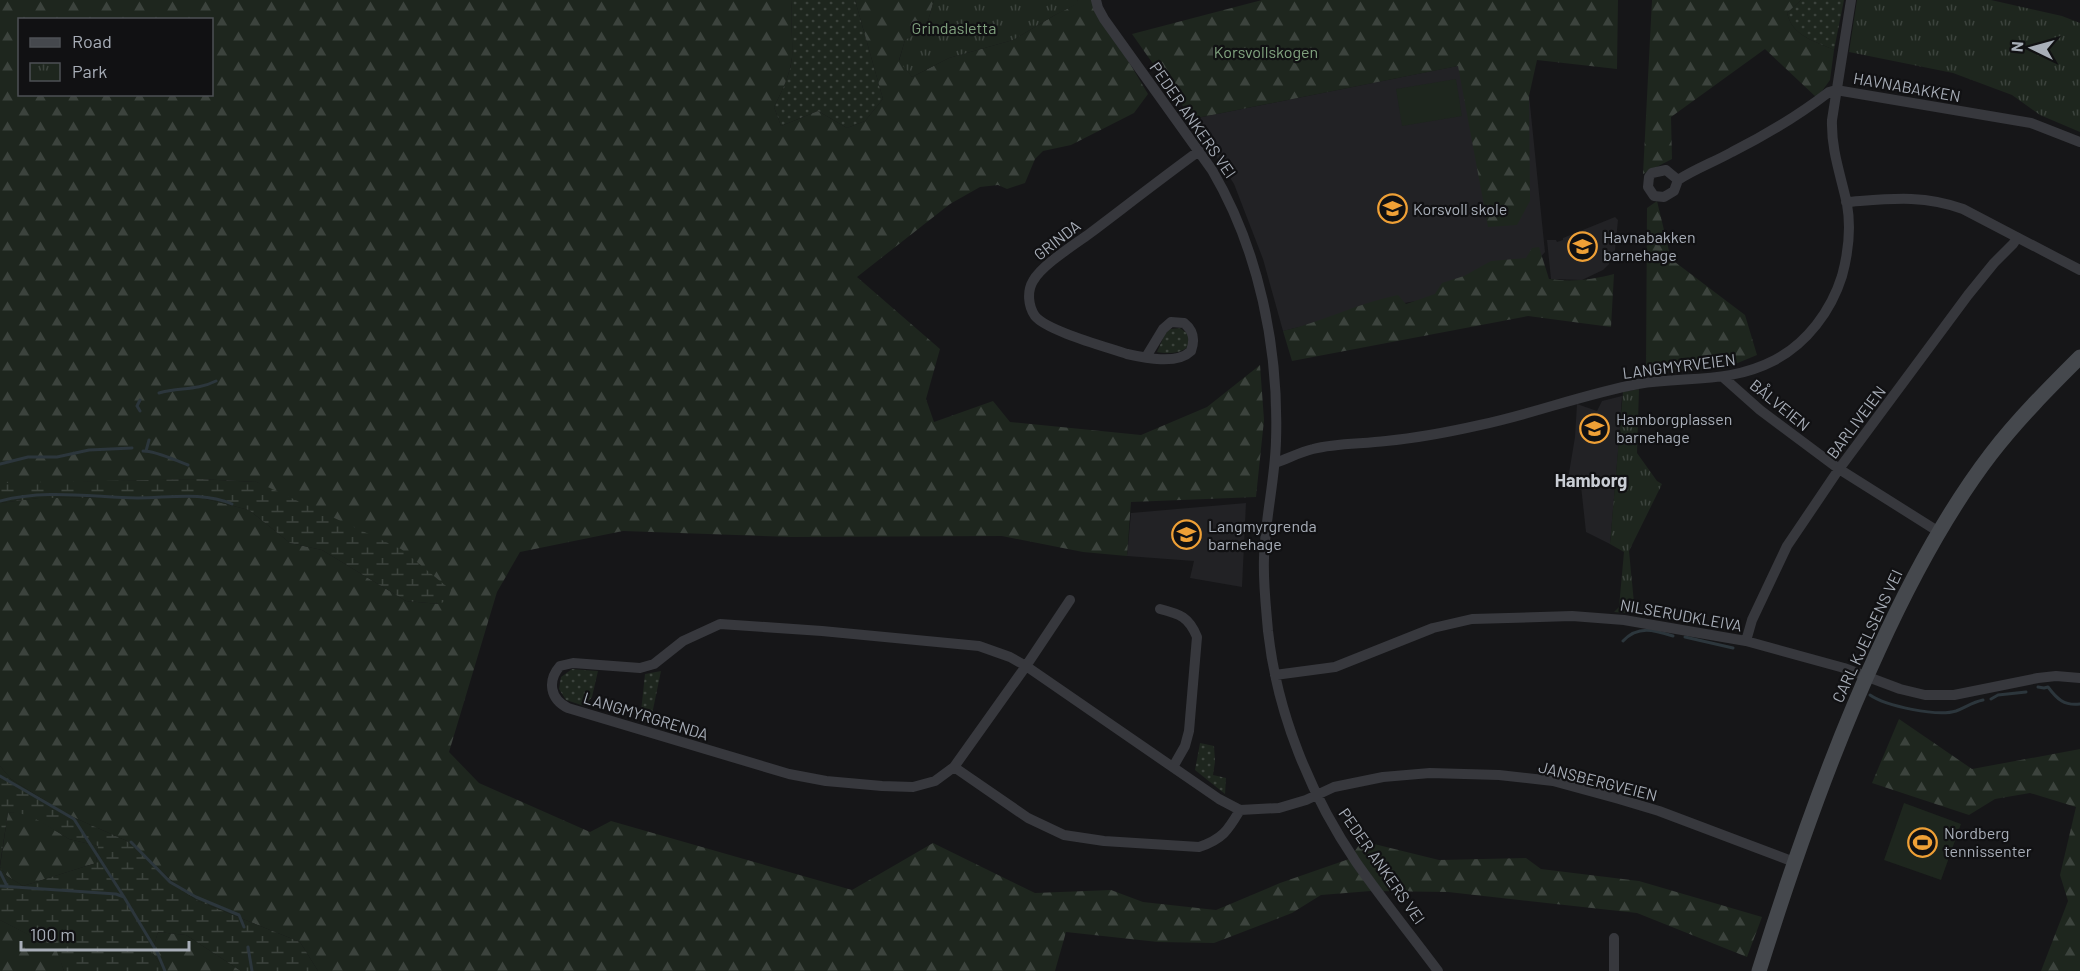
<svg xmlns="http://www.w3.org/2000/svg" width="2080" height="971" font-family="Barlow,sans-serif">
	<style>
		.built { fill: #222225 }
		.grass { fill: url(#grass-dots) }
		.forest { fill: url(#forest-firs); fill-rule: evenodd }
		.wetland { fill: url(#wetland-marsh) }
		.park { fill: url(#park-tufts) }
		.pitch { fill: #1e261e }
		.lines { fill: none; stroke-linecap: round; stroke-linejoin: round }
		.stream { stroke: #2c363c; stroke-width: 3 }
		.street { stroke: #37383d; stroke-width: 10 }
		.secondary { stroke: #45484d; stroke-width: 15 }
		.labels { text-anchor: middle; stroke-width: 4.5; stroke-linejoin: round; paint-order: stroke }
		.park-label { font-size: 16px; fill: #80a27f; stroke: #111113 }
		.street-label { font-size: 16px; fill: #a8aeb8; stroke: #111113 }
		.poi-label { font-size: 16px; fill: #a8aeb8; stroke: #111113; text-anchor: start }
		.neighbourhood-label { font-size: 18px; font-weight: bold; fill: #c9cdd4; stroke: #111113 }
	</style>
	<defs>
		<pattern id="grass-dots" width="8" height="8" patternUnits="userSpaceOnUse" patternTransform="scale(1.5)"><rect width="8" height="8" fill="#1e261e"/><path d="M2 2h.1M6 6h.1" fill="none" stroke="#3c433d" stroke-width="1.8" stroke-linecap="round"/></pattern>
		<pattern id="forest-firs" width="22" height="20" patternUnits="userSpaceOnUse" patternTransform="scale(1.5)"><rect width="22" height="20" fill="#1e261e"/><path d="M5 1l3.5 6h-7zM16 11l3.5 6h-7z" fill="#3c433d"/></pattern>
		<pattern id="wetland-marsh" width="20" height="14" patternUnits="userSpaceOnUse" patternTransform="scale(1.5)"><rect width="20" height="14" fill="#1e261e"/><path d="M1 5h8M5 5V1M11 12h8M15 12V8" fill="none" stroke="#3c433d"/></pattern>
		<pattern id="park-tufts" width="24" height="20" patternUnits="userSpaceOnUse" patternTransform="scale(1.5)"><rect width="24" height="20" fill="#1e261e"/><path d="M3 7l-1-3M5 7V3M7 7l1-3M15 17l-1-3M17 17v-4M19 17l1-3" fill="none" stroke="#3c433d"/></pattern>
	</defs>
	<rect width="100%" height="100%" fill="#161618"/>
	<path class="built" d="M1482 61 1529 95 1545 252 1523 277 1440 297 1381 307 1283 331 1263 259 1234 184 1192 119Z
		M1615 217 1618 220 1615 250 1609 264 1603 270 1582 280 1551 279 1547 240H1556L1557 242 1563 240V238Z
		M1622 396 1618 452 1610 544 1586 532 1580 477 1568 479 1575 437 1577 404 1597 411 1602 401Z
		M1246 503 1242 587 1190 578 1194 561 1127 556 1131 513Z"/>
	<path class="grass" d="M792 0H855L883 99 865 121 847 128 818 111 781 126 774 107C782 91 790 75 792 58 793 38 790 19 792 0Z
		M1801 0H1844L1834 50C1815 41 1792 36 1787 13Z
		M1180 328 1188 334 1189 346C1181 354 1167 354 1157 352L1165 334 1170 329Z
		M572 669 598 671 592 697 584 706 566 700 559 689 561 677Z
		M661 671 650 724 640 721 645 674Z
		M1200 743 1214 746 1215 762 1213 775 1226 778 1225 794 1195 770Z"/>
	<path class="forest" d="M0 0H792C790 19 793 38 792 57 790 75 782 91 774 107L781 126 818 111 847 128 865 121 883 99 855 0H934L926 28 905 40 899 60 912 77 949 58 1013 40 1055 15 1078 3 1077 0H1092L1148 94 1134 113 1071 145 1043 151 1035 159 1025 183 1007 189 998 185 980 187 950 204 857 277 940 349 926 399 934 422 993 401 1010 422 1141 435 1207 407 1260 365 1264 420 1256 497 1131 502 1127 556 1083 552 1002 536 791 537 623 531 520 552 497 592 449 752 479 783 590 832 611 821 852 890 933 843 1035 893 1111 890 1143 902 1216 910 1280 883 1349 859 1362 841 1439 860 1526 858 1541 869 1639 881 1762 917 1747 957 1637 913 1448 892 1371 891 1321 895 1292 913 1214 943 1158 942 1066 932 1055 971H318L300 942 198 901 186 893 127 841 66 814 11 779 0 766V503L39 498 198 497 249 510 290 543 322 550 406 601 440 604 257 482 199 479 0 484ZM20 20H212V94H20Z
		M1262 0H1618L1617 69 1537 60 1529 96 1530 201 1517 225 1488 227 1458 66 1192 119 1132 34Z
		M1652 0H1801L1787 13C1792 36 1815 41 1834 50L1830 80 1817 98 1765 49 1671 117 1672 159 1643 174Z
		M1657 201 1671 259 1745 315 1757 355 1723 369 1646 371 1647 208Z
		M1539 247 1549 279C1572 282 1591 280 1614 274L1611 327 1528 316 1292 361 1283 331C1322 322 1358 303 1398 295L1406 304 1435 294 1442 283 1464 276 1491 261 1526 258 1532 248Z
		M1899 719 1972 769 2080 749V971H2041L2068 901 2060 875 2076 807 2030 793 1995 799 1969 815 1872 783Z
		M8 812 29 814 69 839 98 846 96 863 23 886 7 876 0 867Z
		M0 920 57 949 64 971H0Z
		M158 932 186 935 241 971H165L152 952Z"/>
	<path class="wetland" d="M199 479 257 482 401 549 451 590 448 599 440 604 406 601 322 550 290 543 249 510 198 497 39 498 0 503V484L2 483Z
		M0 766 11 779 66 814 127 841 186 893 198 901 300 942 318 971H241L186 935 158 932 152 952 165 971H64L56 949 0 920V867L7 876 23 886 96 863 98 846 69 839 29 815 8 812 0 864Z"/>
	<path class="park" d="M934 0H1077L1079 3 1055 15 1013 40 949 58 912 77 899 61 905 40 926 28Z
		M1857 0H1991L2062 16 2080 23V132L2040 115 2012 95 1953 73 1849 52Z
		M1639 389 1637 453 1657 481 1662 484 1629 551 1634 603 1633 608 1626 613 1614 612 1619 607 1624 552 1610 544 1623 392Z"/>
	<path class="pitch" d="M1456 79 1462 116 1402 126 1396 89Z
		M1904 803 1961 824 1941 880 1884 860Z"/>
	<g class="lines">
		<path class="stream" d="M159 393C179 387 196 391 216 381
			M140 411 137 406 140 400
			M143 451C157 451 174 460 188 465
			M146 451 149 440
			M0 464 28 457H57L89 450 132 448
			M0 501C45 489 91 497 137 498 168 498 203 491 232 504
			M1685 637 1733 648
			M1623 641C1638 625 1654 630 1673 636
			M2038 687 2044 688 2048 687C2057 699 2064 706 2080 704
			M1870 695C1886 706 1937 717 1956 711 1966 707 1973 702 1983 700
			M1991 699 1998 695 2026 692
			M0 776 74 819 124 897
			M131 842 170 882 196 897 239 915 244 927
			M0 872 7 886
			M0 886 116 894 124 897 157 952 165 971
			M248 947 252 971"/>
		<path class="street" d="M1096 0 1098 8 1104 19 1212 170C1259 250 1279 348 1276 441 1275 480 1265 519 1264 558 1263 582 1266 607 1268 631 1277 713 1310 794 1356 862 1382 899 1411 935 1438 971
			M1678 180 1674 191 1664 197 1654 196 1648 187 1649 177 1652 173 1666 170 1678 180C1695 169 1714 162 1732 152 1766 135 1799 115 1829 92L1836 90 2031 123 2080 142
			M1846 202C1888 199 1922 194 1963 209L2080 270
			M1146 357 1163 329 1171 322 1184 323C1194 331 1195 340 1191 351 1177 365 1145 358 1127 354 1107 347 1047 331 1035 316 1028 306 1027 291 1033 281 1042 265 1074 245 1089 234 1126 206 1162 178 1199 151
			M1724 378 1760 410 1839 469 1939 532
			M1275 463C1287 459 1300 452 1313 449 1336 443 1362 444 1386 441 1417 438 1449 432 1480 425 1533 414 1584 394 1638 384 1688 376 1729 384 1775 360 1807 343 1831 311 1842 276 1848 254 1851 227 1847 204 1841 176 1831 150 1832 120L1851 0
			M1070 600 1026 666 954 767 935 781 913 787 882 786 826 781 789 774 568 708C550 699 547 681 560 666L573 663 640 668 654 664 683 641 720 624 822 631 979 646 1010 657 1026 666 1219 799 1240 810 1279 808 1306 800 1334 787 1383 777 1430 773 1499 775 1553 781 1619 799 1659 811 1794 862
			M1160 609C1180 614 1189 617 1197 637L1189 731 1185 746 1173 767
			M1746 641 1752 620 1787 546 1839 469 1968 295 1994 263 2013 244 2017 238
			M1275 675 1335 667 1433 628 1472 619 1572 616 1624 620 1746 641 1844 668 1900 689 1925 695H1954L2038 678 2056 676 2080 678
			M954 767 1028 818 1064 835 1104 841 1199 847C1223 839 1228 830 1240 810
			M1614 938V971"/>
		<path class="secondary" d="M1759 971C1793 862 1830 755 1878 651 1909 583 1945 514 1991 454 2018 419 2049 388 2080 357"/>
	</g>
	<defs>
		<symbol id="school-ring" viewBox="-11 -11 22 22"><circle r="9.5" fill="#111113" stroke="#efa036" stroke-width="1.5"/><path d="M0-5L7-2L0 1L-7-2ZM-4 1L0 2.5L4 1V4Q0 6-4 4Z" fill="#efa036"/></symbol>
		<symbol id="stadium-ring" viewBox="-11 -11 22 22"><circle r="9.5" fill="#111113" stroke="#efa036" stroke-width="1.5"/><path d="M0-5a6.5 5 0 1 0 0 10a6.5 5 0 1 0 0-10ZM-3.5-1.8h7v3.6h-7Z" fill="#efa036"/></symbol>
	</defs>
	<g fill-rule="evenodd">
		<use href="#school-ring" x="1376" y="192" width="33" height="33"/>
		<use href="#school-ring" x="1566" y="230" width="33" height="33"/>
		<use href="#school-ring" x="1578" y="412" width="33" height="33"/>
		<use href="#school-ring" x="1170" y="518" width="33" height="33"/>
		<use href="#stadium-ring" x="1906" y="826" width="33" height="33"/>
	</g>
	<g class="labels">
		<g class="park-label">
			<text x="954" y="34">Grindasletta</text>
			<text x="1266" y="58">Korsvollskogen</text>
		</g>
		<g class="street-label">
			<text transform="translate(1907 87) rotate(10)" y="6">HAVNABAKKEN</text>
			<text transform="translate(1193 120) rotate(55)" y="6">PEDER ANKERS VEI</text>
			<text transform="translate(1057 240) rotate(-38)" y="6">GRINDA</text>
			<text transform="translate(1679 366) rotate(-7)" y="6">LANGMYRVEIEN</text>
			<text transform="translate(1780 405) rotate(39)" y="6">BÅLVEIEN</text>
			<text transform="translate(1856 422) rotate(-53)" y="6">BARLIVEIEN</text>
			<text transform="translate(1681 615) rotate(10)" y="6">NILSERUDKLEIVA</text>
			<text transform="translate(1867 636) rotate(-65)" y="6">CARL KJELSENS VEI</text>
			<text transform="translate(646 716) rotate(17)" y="6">LANGMYRGRENDA</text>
			<text transform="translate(1598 781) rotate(14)" y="6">JANSBERGVEIEN</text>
			<text transform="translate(1382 866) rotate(55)" y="6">PEDER ANKERS VEI</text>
		</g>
		<g class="poi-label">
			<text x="1413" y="215">Korsvoll skole</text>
			<text x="1603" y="243">Havnabakken<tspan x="1603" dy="18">barnehage</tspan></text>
			<text x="1616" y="425">Hamborgplassen<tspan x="1616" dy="18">barnehage</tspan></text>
			<text x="1208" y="532">Langmyrgrenda<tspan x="1208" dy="18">barnehage</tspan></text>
			<text x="1944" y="839">Nordberg<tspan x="1944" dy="18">tennissenter</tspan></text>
		</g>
		<g class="neighbourhood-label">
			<text x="1591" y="487">Hamborg</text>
		</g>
	</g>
	<rect x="18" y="18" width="195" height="78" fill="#111113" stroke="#4d5055" stroke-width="1.5"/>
	<rect x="30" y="38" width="30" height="9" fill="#45484d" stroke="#4d5055" stroke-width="1.5"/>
	<text x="72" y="48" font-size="18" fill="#a8aeb8">Road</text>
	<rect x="30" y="63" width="30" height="18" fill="url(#park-tufts)" stroke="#4d5055" stroke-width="1.5"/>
	<text x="72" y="78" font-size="18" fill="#a8aeb8">Park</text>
	<g transform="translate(2032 48) rotate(275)" stroke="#111113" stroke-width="4.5" paint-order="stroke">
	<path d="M0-4.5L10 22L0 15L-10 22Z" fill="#a8aeb8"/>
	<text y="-9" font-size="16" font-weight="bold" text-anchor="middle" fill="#a8aeb8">N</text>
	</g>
	<path d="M21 941v9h168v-9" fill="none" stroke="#a8aeb8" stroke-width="3"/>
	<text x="30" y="941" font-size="18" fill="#a8aeb8" stroke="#111113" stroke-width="4.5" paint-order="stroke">100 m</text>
</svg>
